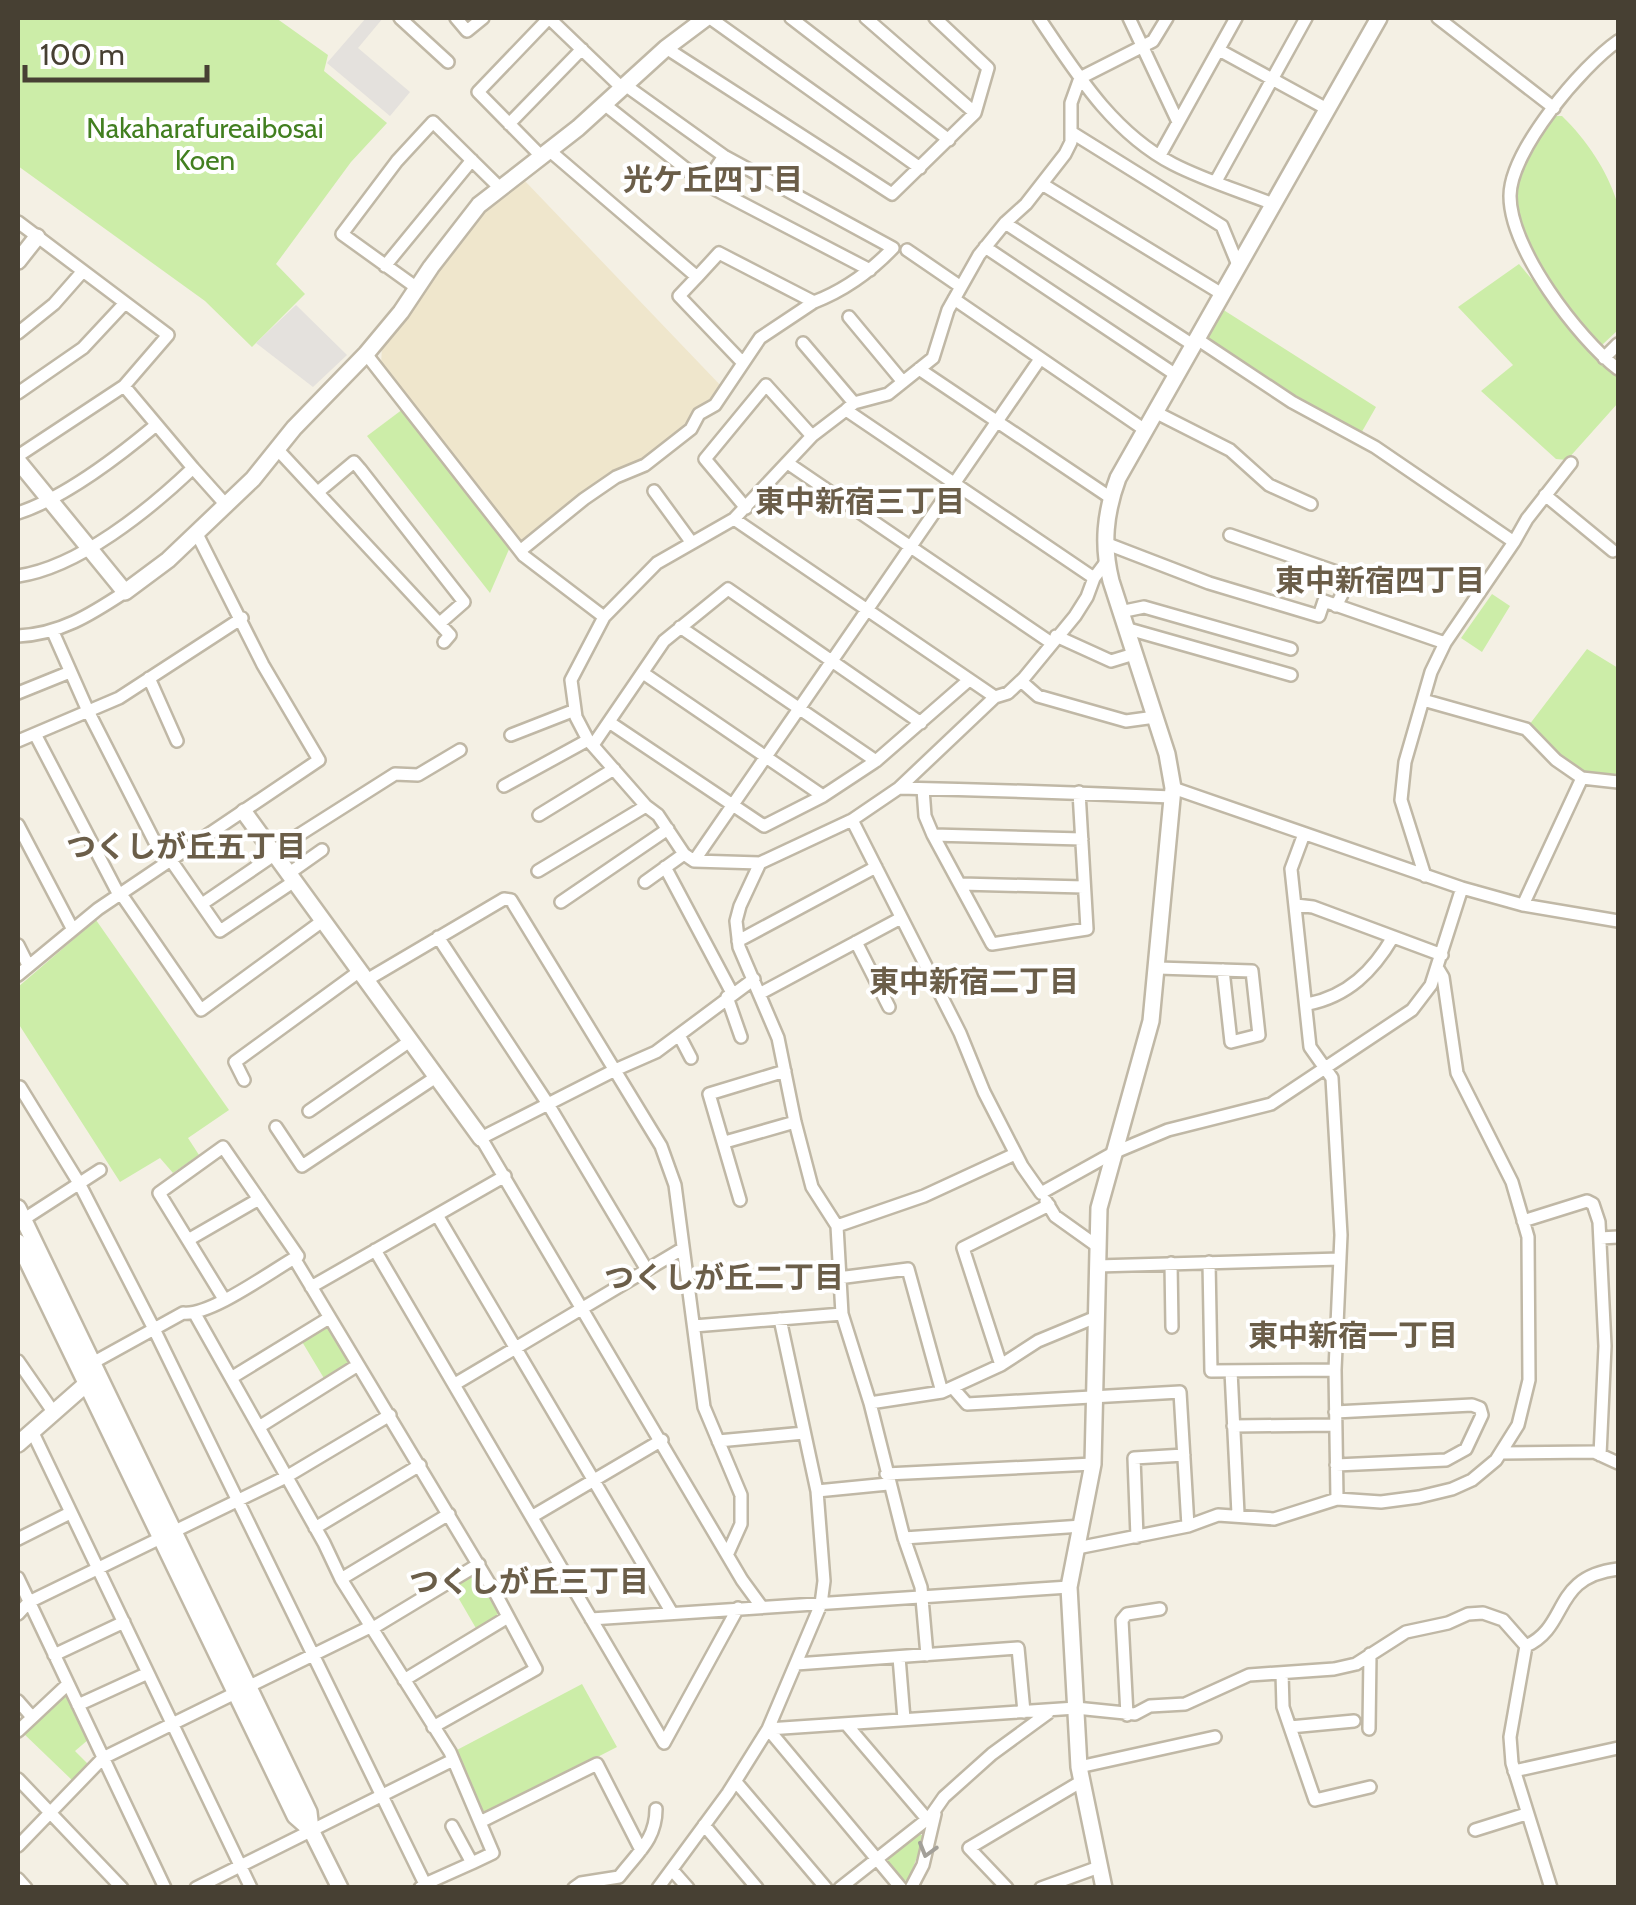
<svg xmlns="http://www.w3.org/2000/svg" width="1636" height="1905" font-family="Cabin,'Noto Sans JP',sans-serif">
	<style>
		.education { fill: #efe6cc }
		.green { fill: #cceda8 }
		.parking { fill: #e4e1dd }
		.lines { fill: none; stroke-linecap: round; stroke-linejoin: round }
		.minor-casing { stroke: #c0b8a6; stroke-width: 16 }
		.tertiary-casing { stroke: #c0b8a6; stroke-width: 20 }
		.minor { stroke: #fff; stroke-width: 11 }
		.tertiary { stroke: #fff; stroke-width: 15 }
		.oneway { stroke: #a3a099 }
		.labels { text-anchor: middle; stroke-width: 8; stroke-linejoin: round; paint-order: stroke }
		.park-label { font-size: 28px; fill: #427f20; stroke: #fff }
		.neighbourhood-label { font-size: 30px; font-weight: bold; fill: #6b5e49; stroke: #fff }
	</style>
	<rect width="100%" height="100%" fill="#f4f0e4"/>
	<path class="education" d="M524 180 723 388 688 427 641 463 598 482 519 542 381 366 382 345 407 317 477 218Z"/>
	<path class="green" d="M18 18H276L328 55 324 71 387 123 351 162 276 264 305 294 252 347 205 301 18 166Z
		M1554 116H1562C1586 139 1607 170 1617 202 1624 225 1618 301 1618 330L1602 345C1569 308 1512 246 1516 193 1518 165 1540 139 1554 116Z
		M1519 264 1563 316 1618 374V403L1567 460 1556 459 1481 391 1513 365 1458 307Z
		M1222 309 1376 407 1360 435 1294 399 1209 342 1207 338Z
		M403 409 510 547 490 593 367 436Z
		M1492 594 1510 606 1482 652 1461 638Z
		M1587 649 1618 668V782L1582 778 1526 729Z
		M96 920 229 1110 188 1138 199 1155 173 1173 160 1158 120 1182 18 1023V987Z
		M323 1326 329 1328 349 1361 348 1367 325 1380 301 1340Z
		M474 1574 479 1576 498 1613 496 1618 477 1630 452 1587Z
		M582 1684 617 1747 486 1814 480 1810 455 1751Z
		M63 1694H68L89 1739 75 1751 89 1765 74 1782 22 1732Z
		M920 1834 925 1837 908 1880 903 1881 888 1863V1858Z"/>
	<path class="parking" d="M366 18H383L358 48 410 92 390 116 327 63Z
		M296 305 347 355 313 387 256 343Z"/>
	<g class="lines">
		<defs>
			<path id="minor" d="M400 18 448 62
				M456 18 467 31 483 18
				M710 18 920 168
				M791 18 949 140
				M935 18 988 68 975 113
				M1039 18C1076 73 1112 132 1173 164 1204 180 1240 191 1273 204
				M1129 18 1178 122
				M1438 18 1554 108
				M1618 41C1582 66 1510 151 1510 196 1510 249 1578 338 1618 369
				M666 48 892 194 975 113 866 18
				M1219 50 1327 109
				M625 85 724 156 893 248C870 272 845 290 814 302
				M604 104 705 184 870 270
				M509 124 582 49
				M1071 132 1222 226 1238 265
				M1160 155 1236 18
				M542 157 478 92 549 18 622 88
				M1216 181 1306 18
				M705 184 724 156
				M1042 184 1222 294
				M18 222 168 335 124 386 18 456
				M1005 223 1193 345
				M985 247 1176 375
				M907 250 961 287
				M385 266 472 160
				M697 277 679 296 743 363
				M417 288 342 234 397 161 433 122 501 189
				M954 299 1145 430
				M849 317 903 382
				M18 333 54 304 83 271
				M1197 339 1292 402 1375 447 1514 542 1445 643 1431 672 1405 762 1401 800 1425 876
				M803 343 854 403
				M366 354 524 556 604 617
				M1604 358 1618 344
				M919 369 1111 498
				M18 393 83 348 125 303
				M846 410 1094 578
				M1155 412 1230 450 1269 485 1311 504
				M278 450 450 635 444 642
				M789 464 1050 642
				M193 468 227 506
				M654 491 692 543
				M318 492 354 462 360 469 464 602 440 623
				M1545 495 1613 551
				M746 508 705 459 766 385 812 436
				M18 513C64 498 119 456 156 425
				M734 519 995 697
				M1230 535 1351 577 1336 606
				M1514 542 1527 519 1571 463
				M1105 543 1209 583 1319 616 1324 601 1445 643
				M520 551 584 499 616 477 645 465 691 429 699 414 715 405 760 338 814 302 719 253 697 277 550 151
				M1106 562 1094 578 1087 597 1075 616 1024 678 1008 693 995 697 899 788 852 820 760 863 694 861 684 854 658 815 646 806 588 740 576 717 571 680 604 617 657 563 734 519 812 436 846 410 854 403 888 394 933 358 948 310 979 255 1005 223 1026 204 1065 154 1071 142V103L1080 78 1153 41 1167 18
				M18 576C79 567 149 510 193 468L124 386
				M1120 612 1144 607 1291 649
				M680 627 876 761
				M1125 628 1291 675
				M53 632 88 711 165 862
				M18 636C60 634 90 615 125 592
				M1056 636 1111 661 1134 654
				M643 673 823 796
				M149 678 177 741
				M1021 681 1038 696 1126 721 1155 717
				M18 693 70 672
				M1423 700 1526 729 1556 760 1582 778 1618 782
				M609 722 764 826 823 796 876 761 969 680
				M35 734 119 895
				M511 735 575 710
				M18 741 119 698 242 618
				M593 745 664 641 728 589 921 723
				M504 786 588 740
				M899 788C990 790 1081 793 1172 797
				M1173 788 1462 888 1523 905 1618 921
				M923 789 925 816 933 835 992 944 1087 929 1079 792
				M539 815 614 769
				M852 820 960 1033 984 1092 1022 1166 1041 1193 1113 1153 1168 1130 1271 1104 1412 1010 1431 985 1462 888
				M18 825 72 928
				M1304 834 1291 869 1310 1047 1332 1078 1341 1235 1335 1370 1337 1499
				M933 835 1082 839
				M272 852 395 774 418 775 460 750
				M170 859 220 931 293 882
				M694 861 1040 359
				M760 863 740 906 736 921 739 947 778 1038 795 1122 812 1187 837 1226 842 1314
				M665 867 732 993
				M538 871 646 806
				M288 874 322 850
				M645 882 684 854
				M961 884 1084 887
				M121 894 201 1010 321 922
				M561 902 668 829
				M202 904 274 855
				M1296 905 1313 907 1442 955
				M1523 905 1582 778
				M438 937 548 1104 647 1270
				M738 941 876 867
				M856 942 889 1007
				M18 945 28 965
				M1158 968 1252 971 1259 1035 1231 1042 1223 970
				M18 975 98 909 319 760 263 665 197 534
				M754 979 656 1052 615 1070 481 1138 742 1580 761 1606
				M365 981 504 899 511 900 661 1146 675 1185 704 1407 741 1495V1524L728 1553
				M761 993 901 918
				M727 997 741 1037
				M1308 1004C1348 996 1373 971 1393 937
				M679 1035 691 1058
				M244 1080 235 1062 357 973
				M18 1088 20 1087 79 1183 154 1329 425 1884 420 1888
				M309 1111 410 1041
				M276 1127 302 1166 436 1077
				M725 1142 795 1122
				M740 1200 709 1094 785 1071
				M1046 1201 1055 1216 1097 1246
				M437 1215 672 1613
				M1523 1221 1587 1201 1593 1204 1599 1222 1605 1346 1600 1455
				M18 1223 100 1170
				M837 1226 924 1196 1015 1154
				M1600 1238 1618 1237
				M188 1240 259 1199
				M375 1250 664 1743 738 1608
				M294 1258 497 1596 536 1669 433 1727
				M1209 1262 1211 1371 1335 1370
				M1171 1263 1172 1327
				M1097 1266 1340 1259
				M838 1278 908 1269 942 1392
				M311 1287 505 1176
				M195 1314 324 1543 341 1579 450 1752 493 1853 472 1863
				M694 1326 842 1314 870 1403 904 1538 921 1587 927 1655
				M18 1361 54 1413
				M1001 1365 963 1248 1049 1205
				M87 1366 183 1313C211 1316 271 1271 298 1256L223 1147 159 1193 224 1299
				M1231 1371 1238 1514
				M231 1378 329 1318
				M455 1384 682 1249
				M953 1388 967 1404 1180 1392 1188 1526
				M870 1403 942 1392 1001 1365 1038 1341 1096 1317
				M1335 1412 1472 1405 1480 1408 1482 1415 1466 1449 1446 1460 1336 1465
				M1233 1426 1335 1425
				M259 1427 358 1365
				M32 1431 251 1888
				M718 1441 804 1433
				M1501 1453 1594 1452 1618 1463
				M886 1474 1093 1464
				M817 1491 888 1484
				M533 1516 662 1440
				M315 1528 420 1465
				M1137 1537 1134 1458 1184 1455
				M904 1538 1082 1526
				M18 1539 70 1513
				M1077 1548 1188 1526 1218 1515 1274 1519 1337 1499 1381 1502 1419 1497 1452 1489 1472 1480 1496 1460 1518 1425 1529 1380 1528 1237 1512 1182 1457 1073 1443 977 1437 967
				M18 1578 165 1888
				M341 1579 449 1514
				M18 1614 29 1602 286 1477 390 1415
				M591 1619 1069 1587
				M373 1628 479 1564
				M1526 1646C1570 1626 1551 1577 1618 1569
				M54 1655 124 1622
				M899 1657 904 1719
				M796 1664 1018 1648 1024 1712
				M1282 1673 1283 1707 1315 1800 1370 1787
				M404 1680 508 1617
				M18 1701 32 1717
				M78 1705 148 1673
				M1127 1715 1122 1620 1127 1614 1160 1609
				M846 1724 927 1819
				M1290 1727 1354 1721
				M768 1729 1076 1708 1135 1714 1150 1706 1185 1704 1249 1675 1334 1669 1356 1664 1406 1632 1448 1623 1468 1614 1483 1613 1503 1620 1526 1646 1510 1737 1512 1763 1551 1888
				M768 1729 901 1888
				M1369 1729 1370 1654
				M18 1731 68 1684
				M1079 1767 1215 1737
				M1514 1771 1618 1748
				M18 1779 122 1888
				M736 1782 826 1888
				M480 1822 597 1764 641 1850
				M704 1825 757 1888
				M1475 1830 1526 1814
				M18 1846 103 1758 372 1626
				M673 1871 688 1888
				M18 1879 26 1888
				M425 1884 472 1863 452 1826
				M196 1888 453 1760
				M574 1888 581 1883 619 1877C637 1853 656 1840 656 1809
				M658 1888 728 1793 768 1729 821 1604 824 1581 817 1491 780 1319
				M840 1888 930 1817 944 1797 992 1754 1048 1713
				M911 1888 923 1865 935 1814
				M1007 1888 969 1848 1082 1781
				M1041 1888 1099 1867"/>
			<path id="tertiary" d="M18 261 37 237
				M18 461 125 592 168 560 253 479 294 428 366 354 401 312 431 267 479 205 578 128 666 48 706 18
				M244 812 481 1138
				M18 1208 309 1812 311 1830 340 1888
				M18 1242 295 1816 311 1830
				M18 1444 93 1378
				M1104 1888 1079 1767 1069 1587 1093 1464 1099 1208 1151 1021 1173 788 1167 754 1111 581C1102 545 1105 513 1118 478L1379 18"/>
		</defs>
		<use href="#minor" class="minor-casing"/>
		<use href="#tertiary" class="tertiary-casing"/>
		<use href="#minor" class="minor"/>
		<use href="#tertiary" class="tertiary"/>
	</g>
	<defs><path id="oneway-chevron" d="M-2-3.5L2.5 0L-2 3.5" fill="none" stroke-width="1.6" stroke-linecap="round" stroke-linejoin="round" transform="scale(2.5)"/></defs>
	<use class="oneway" href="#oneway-chevron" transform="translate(927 1850) rotate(106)"/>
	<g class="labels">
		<g class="park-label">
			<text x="205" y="138">Nakaharafureaibosai<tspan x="205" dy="32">Koen</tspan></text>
		</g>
		<g class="neighbourhood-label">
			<text x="713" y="190">光ケ丘四丁目</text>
			<text x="860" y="512">東中新宿三丁目</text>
			<text x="1380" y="591">東中新宿四丁目</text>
			<text x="186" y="857">つくしが丘五丁目</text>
			<text x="974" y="992">東中新宿二丁目</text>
			<text x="724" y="1288">つくしが丘二丁目</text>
			<text x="1353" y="1346">東中新宿一丁目</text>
			<text x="529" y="1592">つくしが丘三丁目</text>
		</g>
	</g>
	<rect width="1636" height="1905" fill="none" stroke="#474033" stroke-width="40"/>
	<path d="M25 65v15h182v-15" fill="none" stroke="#474033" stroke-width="5"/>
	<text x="40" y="65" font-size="30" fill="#474033" stroke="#ffffff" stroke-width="8" paint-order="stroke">100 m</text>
</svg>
